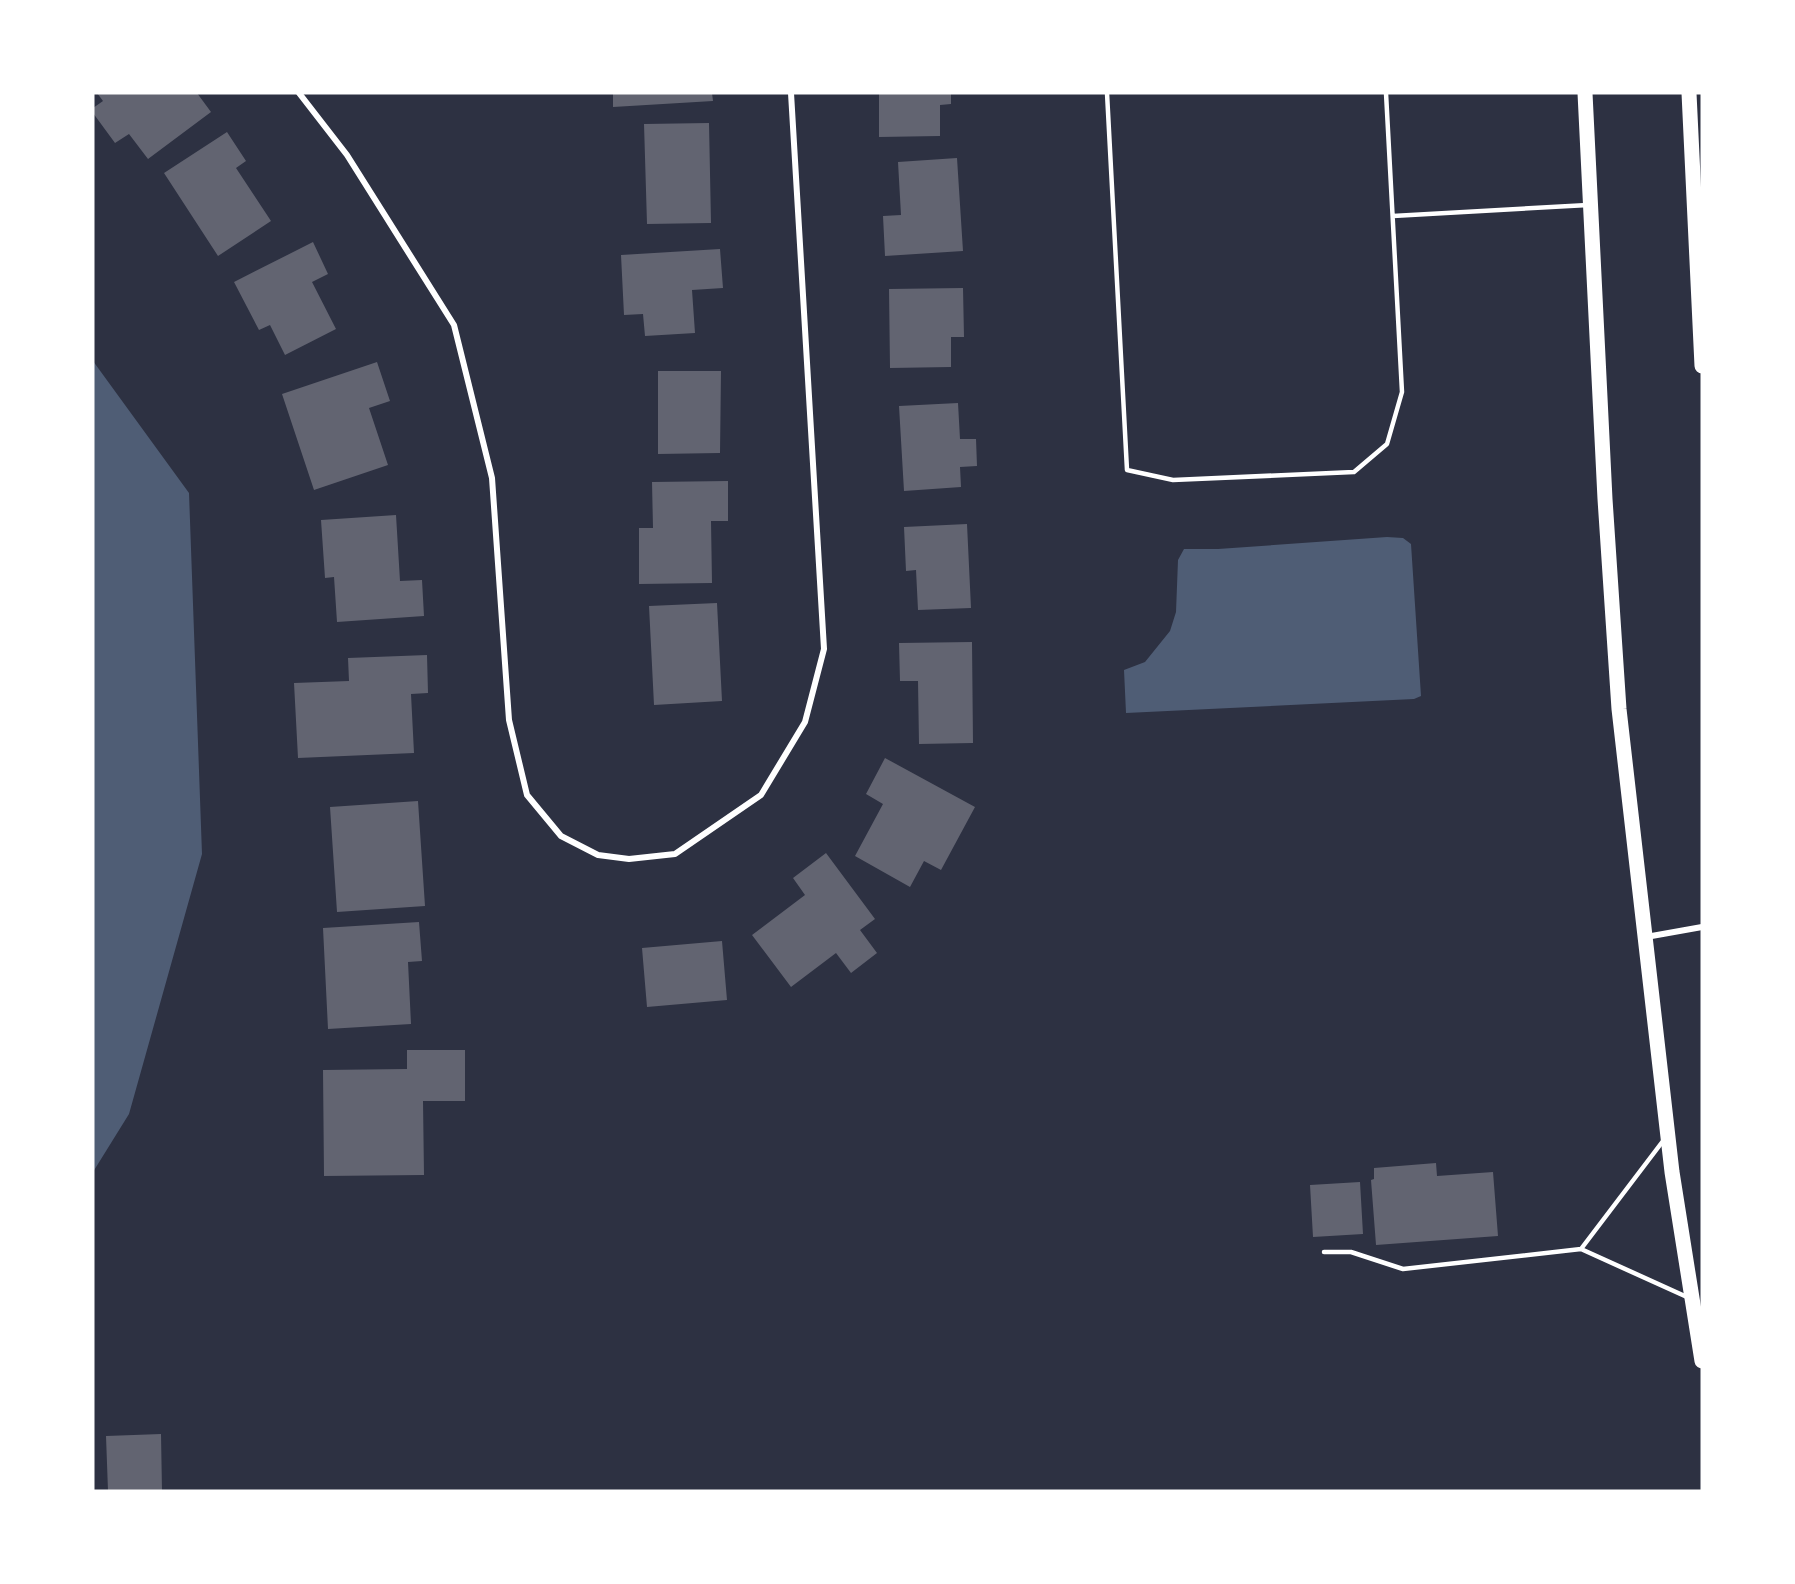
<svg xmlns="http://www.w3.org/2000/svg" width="1795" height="1584" font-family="Lora,serif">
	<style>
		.water { fill: #4f5d75 }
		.building { fill: #626471 }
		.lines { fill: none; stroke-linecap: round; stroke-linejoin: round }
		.service { stroke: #fff; stroke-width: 4.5 }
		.minor { stroke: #fff; stroke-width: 6 }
		.primary { stroke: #fff; stroke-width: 15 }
	</style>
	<rect width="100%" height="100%" fill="#2d3142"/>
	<path class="water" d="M93 361 189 493 202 854 129 1114 93 1172Z
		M1387 537 1403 538 1411 544 1421 696 1414 699 1126 713 1124 670 1145 662 1170 631 1176 612 1178 560 1184 549H1218Z"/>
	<path class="building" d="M97 93H197L211 112 148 159 129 134 115 143 93 113V108L103 101Z
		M613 93H712L713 101 613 107Z
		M879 93H951V104L940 105V136L879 137Z
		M709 123 711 223 647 224 644 124Z
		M227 132 246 161 236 168 271 221 218 256 164 173Z
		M957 158 963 251 885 256 883 216 901 215 898 162Z
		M313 242 328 274 312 282 336 329 285 355 270 325 259 330 234 282Z
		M720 249 723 288 692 290 695 333 645 336 643 314 624 315 621 255Z
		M963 288 964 337H951V367L890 368 889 289Z
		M377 362 390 401 369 408 388 465 314 490 282 394Z
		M658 371H721L720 453 658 454Z
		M958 403 960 439H976L977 466 960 467 961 487 904 491 899 406Z
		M728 481V521H711L712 583 639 584V528H653L652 482Z
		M396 515 400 581 422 580 424 616 337 622 334 577 325 578 321 520Z
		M967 524 971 608 918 610 916 570 906 571 904 527Z
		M717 603 722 701 654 705 649 606Z
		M972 642 973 743 919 744 918 681H900L899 643Z
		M427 655 428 693 411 694 414 753 298 758 294 683 349 681 348 658Z
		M885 758 975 807 941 870 924 861 910 887 855 856 883 804 866 794Z
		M418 801 425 906 337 912 330 807Z
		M826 853 875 919 860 930 877 953 851 973 836 953 791 987 752 935 805 895 793 878Z
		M419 922 422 961 408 962 411 1024 328 1029 323 928Z
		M722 941 727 1000 647 1007 642 948Z
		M407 1050H465V1101H423L424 1175 324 1176 323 1070 407 1069Z
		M1436 1163 1437 1176 1493 1172 1498 1236 1376 1245 1371 1180 1374 1179V1168Z
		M1360 1182 1363 1234 1313 1237 1310 1185Z
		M161 1434 162 1491H108L106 1436Z"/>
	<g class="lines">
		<path class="service" d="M1107 93 1127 470 1173 480 1354 472 1387 444 1402 392 1386 93
			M1393 216 1588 205
			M1663 1141 1581 1249 1687 1297
			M1324 1252H1351L1403 1269 1581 1249"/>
		<path class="minor" d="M299 93 347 155 454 325 492 478 509 720 527 795 561 836 598 855 629 859 675 854 761 795 805 722 824 649 791 93
			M1646 937 1702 927"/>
		<path class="primary" d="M1585 93 1605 499 1619 709 1672 1172 1702 1361
			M1689 93 1702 366"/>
	</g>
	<rect width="1795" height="1584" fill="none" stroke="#ffffff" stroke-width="189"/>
</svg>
